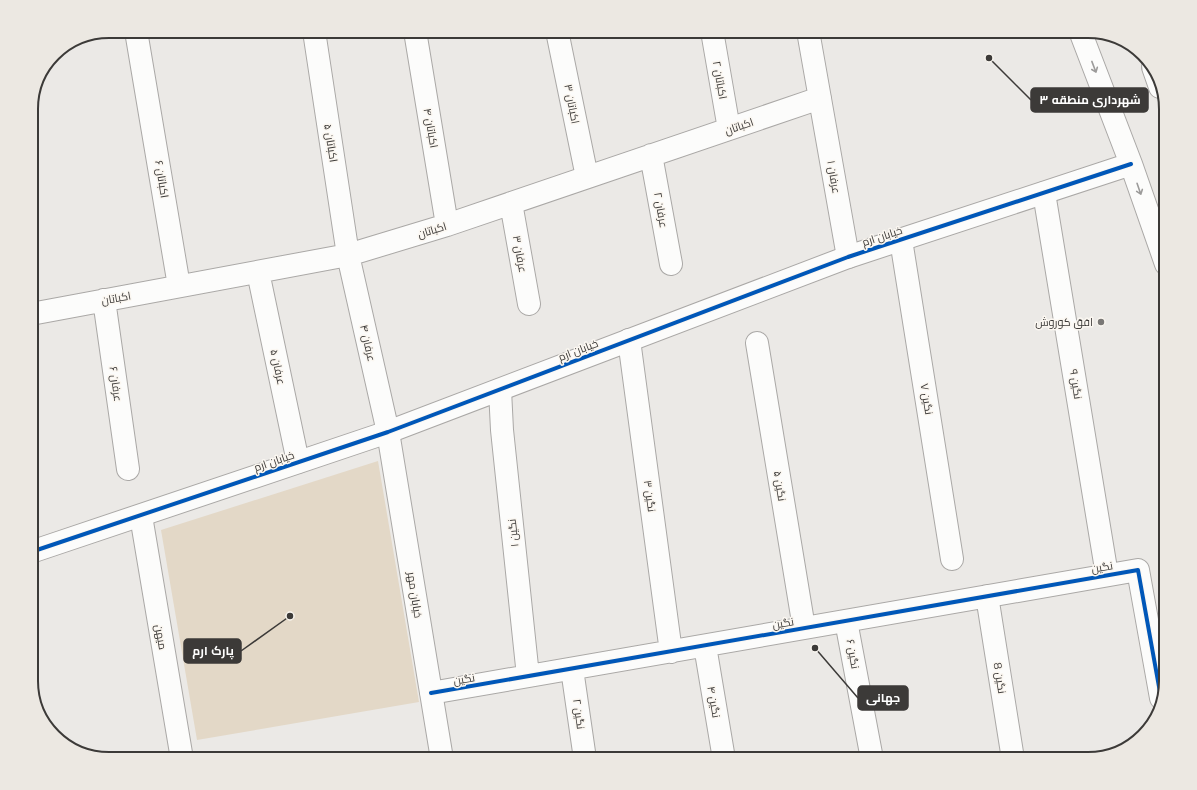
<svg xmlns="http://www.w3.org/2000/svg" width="1197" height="790" font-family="Montserrat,Cairo,sans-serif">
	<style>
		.green { fill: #e3d8c7 }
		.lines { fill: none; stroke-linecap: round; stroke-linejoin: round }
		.street-casing { stroke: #aaa8a6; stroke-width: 24 }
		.secondary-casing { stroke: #aaa8a6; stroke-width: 24 }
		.primary-casing { stroke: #aaa8a6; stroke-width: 24 }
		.street { stroke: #fcfcfb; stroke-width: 22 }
		.secondary { stroke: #fcfcfb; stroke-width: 22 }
		.primary { stroke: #fcfcfb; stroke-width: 22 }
		.cycleway-casing { stroke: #fbf7f1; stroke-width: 6 }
		.cycleway { stroke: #0057b8; stroke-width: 4 }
		.oneway { stroke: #9c9b9a }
		.poi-dot { fill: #797775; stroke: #fbf7f1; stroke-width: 1.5 }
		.labels { text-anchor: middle; stroke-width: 3; stroke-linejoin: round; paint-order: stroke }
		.street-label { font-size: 11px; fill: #3c3a38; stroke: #fbf7f1 }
		.poi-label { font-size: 11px; fill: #3c3a38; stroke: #fbf7f1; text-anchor: end }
		.rim { fill: none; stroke: #3c3a38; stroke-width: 2 }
		.leader { fill: none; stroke: #3c3a38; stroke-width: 1.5 }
		.callout-dot { fill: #3c3a38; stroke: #fbf7f1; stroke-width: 1.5 }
		.callout { fill: #3c3a38; stroke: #3c3a38; stroke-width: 1.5 }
		.callout-label { font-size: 12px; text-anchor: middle; font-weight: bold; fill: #fff }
	</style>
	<rect width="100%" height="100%" fill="#ebe9e6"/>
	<path class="green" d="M378 461 419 702 197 740 161 530Z"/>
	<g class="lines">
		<defs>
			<path id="street" d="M136 31 179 286
				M314 31 348 255 388 432 442 759
				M415 31 447 225
				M557 31 587 177
				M712 31 729 129
				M808 31 848 257
				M651 155 671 264
				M1044 193 1107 575
				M511 203 529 304
				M901 240 952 559
				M258 272 298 462
				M104 300 128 469
				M31 314 348 255 447 225 820 98
				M629 340 671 652
				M757 343 804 628
				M500 390 502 430 528 676
				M141 516 182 759
				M987 596 1013 759
				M846 621 872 759
				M705 646 724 759
				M572 669 585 759
				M431 693 1138 570 1161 698"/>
			<path id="secondary" d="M1080 31 1131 164 1166 264
				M31 552 388 432 848 257 1131 164"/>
			<path id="primary" d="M1153 67 1160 87"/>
		</defs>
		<use href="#street" class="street-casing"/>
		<use href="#secondary" class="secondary-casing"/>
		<use href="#primary" class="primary-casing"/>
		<use href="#street" class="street"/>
		<use href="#secondary" class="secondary"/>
		<use href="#primary" class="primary"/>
		<defs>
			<path id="cycleway" d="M31 552 388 432 848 257 1131 164
				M431 693 1138 570 1161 698"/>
		</defs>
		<use href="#cycleway" class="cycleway-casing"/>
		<use href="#cycleway" class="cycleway"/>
	</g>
	<defs><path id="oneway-shaft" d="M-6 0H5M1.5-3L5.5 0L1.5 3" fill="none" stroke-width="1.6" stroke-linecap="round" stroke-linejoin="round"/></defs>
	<g class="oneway">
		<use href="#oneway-shaft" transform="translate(1094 67) rotate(69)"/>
		<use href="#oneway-shaft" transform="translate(1139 189) rotate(71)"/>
	</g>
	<circle class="poi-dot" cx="1101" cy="322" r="4"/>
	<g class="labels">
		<g class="street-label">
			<text transform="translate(720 80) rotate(80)" y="4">اکباتان ۲</text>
			<text transform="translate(572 104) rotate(79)" y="4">اکباتان ۳</text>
			<text transform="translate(739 126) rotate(-19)" y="4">اکباتان</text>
			<text transform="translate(431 128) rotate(80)" y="4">اکباتان ۴</text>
			<text transform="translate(331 143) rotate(81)" y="4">اکباتان ۵</text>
			<text transform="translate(834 177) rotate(80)" y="4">عرفان ۱</text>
			<text transform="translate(162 179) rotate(81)" y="4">اکباتان ۶</text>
			<text transform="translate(661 210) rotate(80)" y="4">عرفان ۲</text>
			<text transform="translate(432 230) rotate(-17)" y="4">اکباتان</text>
			<text transform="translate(882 236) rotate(-18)" y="4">خیابان ارم</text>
			<text transform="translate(520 254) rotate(80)" y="4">عرفان ۳</text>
			<text transform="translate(116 298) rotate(-10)" y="4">اکباتان</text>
			<text transform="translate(368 343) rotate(77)" y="4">عرفان ۴</text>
			<text transform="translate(578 350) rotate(-21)" y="4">خیابان ارم</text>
			<text transform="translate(278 367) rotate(78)" y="4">عرفان ۵</text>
			<text transform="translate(116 384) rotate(82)" y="4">عرفان ۶</text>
			<text transform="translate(1076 384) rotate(81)" y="4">نگین ۹</text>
			<text transform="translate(927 399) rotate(81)" y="4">نگین ۷</text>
			<text transform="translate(274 461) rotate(-19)" y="4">خیابان ارم</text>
			<text transform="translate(780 486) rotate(81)" y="4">نگین ۵</text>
			<text transform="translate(650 496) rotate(82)" y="4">نگین ۳</text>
			<text transform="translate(513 533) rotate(-96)" y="4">نگین ۱</text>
			<text transform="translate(1102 567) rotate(-10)" y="4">نگین</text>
			<text transform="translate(415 595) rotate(81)" y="4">خیابان مهر</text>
			<text transform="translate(783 623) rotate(-10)" y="4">نگین</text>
			<text transform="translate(161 637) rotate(80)" y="4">میهن</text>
			<text transform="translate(853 654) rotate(80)" y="4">نگین ۶</text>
			<text transform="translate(1000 678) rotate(81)" y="4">نگین 8</text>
			<text transform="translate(464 679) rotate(-10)" y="4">نگین</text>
			<text transform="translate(714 702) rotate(80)" y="4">نگین ۴</text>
			<text transform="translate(579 714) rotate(82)" y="4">نگین ۲</text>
		</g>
		<g class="poi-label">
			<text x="1093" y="326">افق کوروش</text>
		</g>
	</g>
	<path d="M0 0H1197V790H0ZM109 38H1088A71 71 0 0 1 1159 109V681A71 71 0 0 1 1088 752H109A71 71 0 0 1 38 681V109A71 71 0 0 1 109 38Z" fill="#ece8e2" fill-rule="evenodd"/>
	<path class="rim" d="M109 38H1088A71 71 0 0 1 1159 109V681A71 71 0 0 1 1088 752H109A71 71 0 0 1 38 681V109A71 71 0 0 1 109 38Z"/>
	<path class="leader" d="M989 58L1031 100M290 616L241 651M815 648L858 698"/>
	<g class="callout-dot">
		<circle cx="989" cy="58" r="4"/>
		<circle cx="290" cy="616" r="4"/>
		<circle cx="815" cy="648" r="4"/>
	</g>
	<g class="callout">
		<rect x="1031" y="88" width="117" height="24" rx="4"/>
		<rect x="184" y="639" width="57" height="24" rx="4"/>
		<rect x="858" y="686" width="50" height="24" rx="4"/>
	</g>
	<g class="callout-label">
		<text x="1090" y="104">شهرداری منطقه ۳</text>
		<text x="213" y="655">پارک ارم</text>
		<text x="883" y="702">جهانی</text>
	</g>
</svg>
